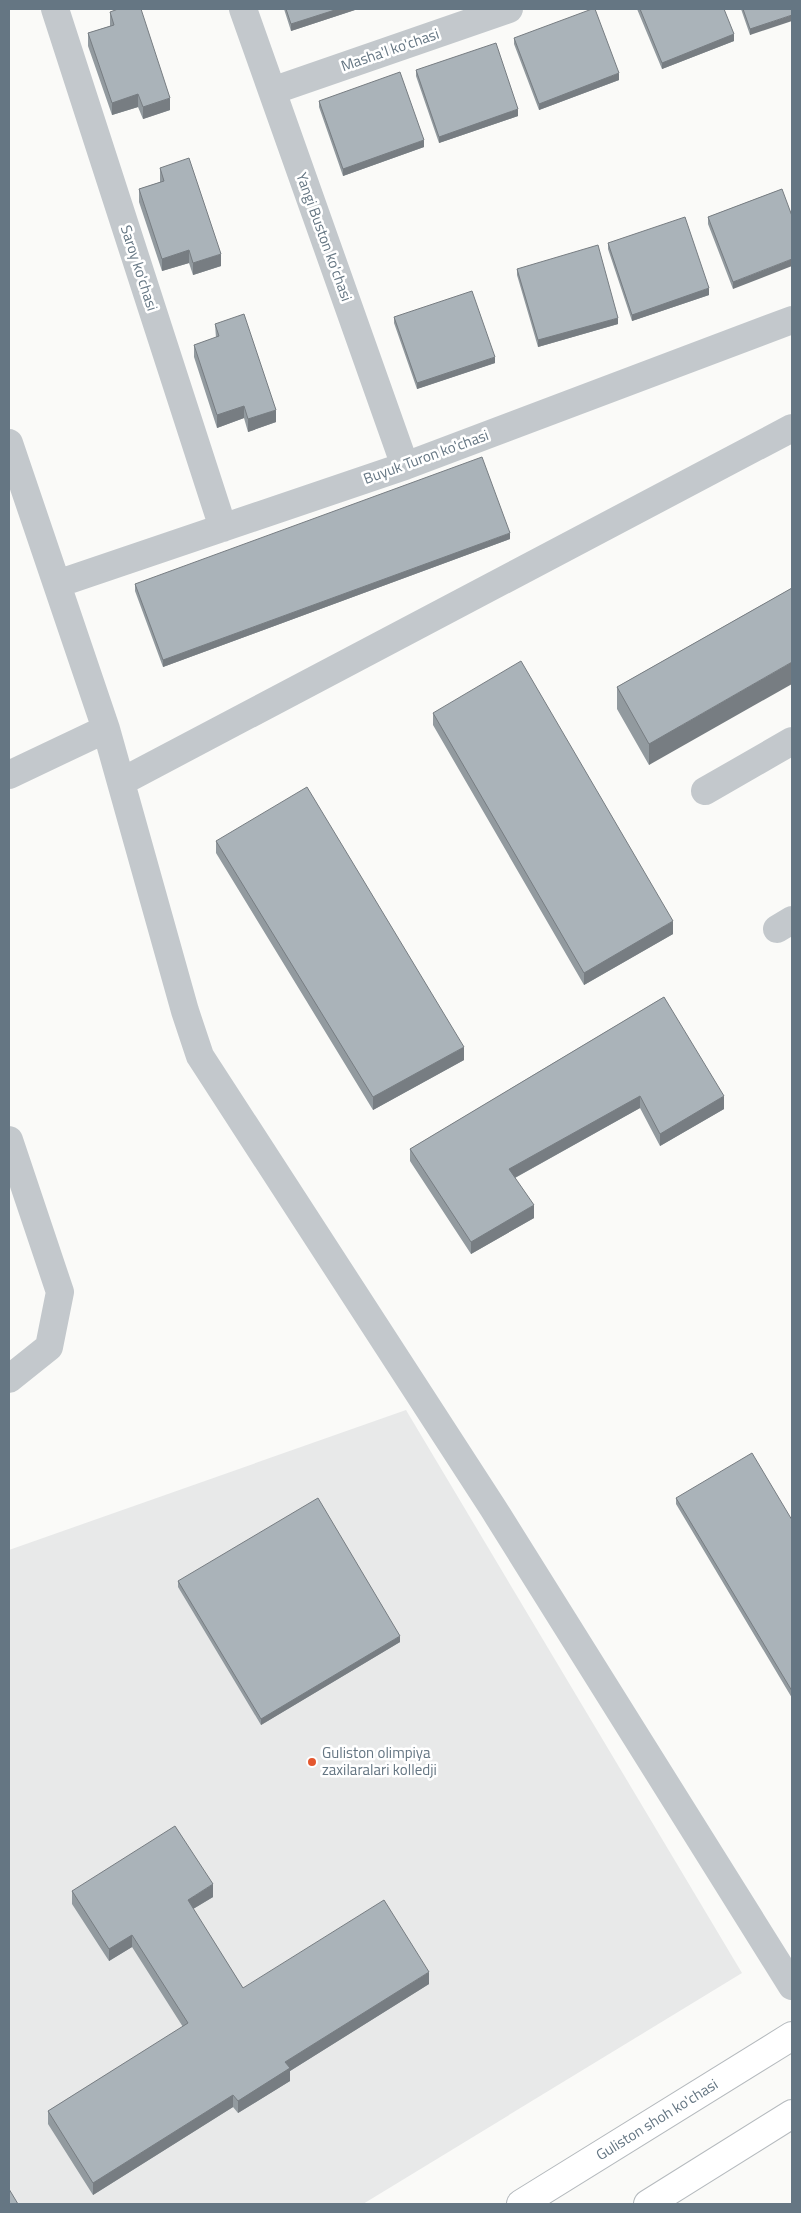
<svg xmlns="http://www.w3.org/2000/svg" width="801" height="2213" font-family="'Titillium Web',sans-serif">
	<style>
		.built { fill: #e8e9e9 }
		.lines { fill: none; stroke-linecap: round; stroke-linejoin: round }
		.major-casing { stroke: #b5babe; stroke-width: 30 }
		.minor { stroke: #c3c8cc; stroke-width: 28 }
		.major { stroke: #fff; stroke-width: 28 }
		.wall { fill: #929a9f }
		.shaded-wall { fill: #777d82 }
		.building { fill: #aab3b9; stroke: #777d82 }
		.poi-dot { fill: #e4572e; stroke: #fff; stroke-width: 2 }
		.labels { text-anchor: middle; stroke-width: 5; stroke-linejoin: round; paint-order: stroke }
		.street-label { font-size: 15px; fill: #657683; stroke: #fff }
		.poi-label { font-size: 15px; fill: #657683; stroke: #fff; text-anchor: start }
	</style>
	<rect width="100%" height="100%" fill="#fafaf8"/>
	<path class="built" d="M406 1410 742 1973 363 2204H9V1550Z"/>
	<g class="lines">
		<defs>
			<g id="major">
				<path id="s1" d="M521 2204 792 2036"/>
				<path d="M648 2204 792 2114"/>
			</g>
		</defs>
		<use href="#major" class="major-casing"/>
		<path class="minor" d="M55 9 223 528
			M243 9 405 466
			M272 91 509 9
			M9 443 106 729 185 1011 200 1056 493 1508 792 1986
			M57 584 405 466 792 320
			M9 775 106 729
			M121 782 792 428
			M705 791 792 741
			M777 929 792 920
			M9 1140 60 1292 49 1347 9 1379"/>
		<use href="#major" class="major"/>
	</g>
	<path class="wall" d="M284 9H358L291 31Z
		M637 9H724L734 41 662 69Z
		M741 9H792L750 35Z
		M110 12 170 110 143 119 138 107 112 115 88 46V33L110 26Z
		M514 38 619 80 539 110 514 44Z
		M416 70 518 116 439 143 416 76Z
		M319 101 424 147 343 176 319 107Z
		M160 168 221 266 193 275 189 263 162 271 139 202V189L160 182Z
		M782 189 733 289 708 224V217Z
		M608 243 709 295 632 321 608 249Z
		M517 269 618 324 538 347 517 275Z
		M394 317 495 363 417 389 394 323Z
		M215 324 276 422 248 432 244 418 217 428 194 357V345L216 338Z
		M510 539 163 667 135 591V584Z
		M792 588 649 765 617 709V687Z
		M433 713 673 934 584 985 433 725Z
		M216 841 464 1060 373 1110 216 853Z
		M664 997 724 1109 660 1146 640 1108 515 1178 534 1218 471 1254 410 1161V1149Z
		M676 1498 792 1520V1698L676 1504Z
		M178 1581 400 1642 261 1725 178 1587Z
		M72 1891 213 1897 193 1909 243 1988 429 1984 290 2071V2081L238 2113 233 2107 93 2195 48 2124V2111L183 2027 132 1947 109 1961 72 1904Z"/>
	<path class="shaded-wall" d="M338 9H358L291 31V24Z
		M792 15V21L750 35V29Z
		M734 34V41L662 69V63Z
		M619 73V80L539 110V104Z
		M138 94V107L112 115V103Z
		M170 98V110L143 119V107Z
		M518 109V116L439 143V137Z
		M424 140V147L343 176V169Z
		M189 250V263L162 271V259Z
		M221 254V266L193 275V263Z
		M792 259V266L733 289V282Z
		M709 288V295L632 321V315Z
		M618 318V324L538 347V340Z
		M495 357V363L417 389V383Z
		M244 406V418L217 428V415Z
		M276 410V422L248 432V419Z
		M510 533V539L163 667V660Z
		M792 662V684L649 765V744Z
		M673 921V934L584 985V973Z
		M464 1047V1060L373 1110V1097Z
		M640 1096V1108L509 1181V1169Z
		M724 1096V1109L660 1146V1134Z
		M534 1205V1218L471 1254V1242Z
		M400 1636V1642L261 1725V1719Z
		M213 1884V1897L188 1912V1900Z
		M132 1935V1947L109 1961V1949Z
		M429 1972V1984L290 2071V2081L238 2113V2101L285 2062Z
		M233 2095V2107L93 2195V2183Z"/>
	<path class="building" d="M118 9H141L170 98 143 107 138 94 112 103 88 33 114 25 110 12Z
		M286 9H338L291 24Z
		M592 9H595L619 73 539 104 514 38Z
		M640 9H724L734 34 662 63Z
		M743 9H792V15L750 29Z
		M496 43 518 109 439 137 416 70Z
		M400 72 424 140 343 169 319 101Z
		M189 158 221 254 193 263 189 250 162 259 139 189 164 181 160 168Z
		M782 189 792 216V259L733 282 708 217Z
		M685 217 709 288 632 315 608 243Z
		M598 245 618 318 538 340 517 269Z
		M472 291 495 357 417 383 394 317Z
		M244 314 276 410 248 419 244 406 217 415 194 345 219 336 215 324Z
		M482 457 510 533 163 660 135 584Z
		M792 588V662L649 744 617 687Z
		M521 661 673 921 584 973 433 713Z
		M307 787 464 1047 373 1097 216 841Z
		M664 997 724 1096 660 1134 640 1096 509 1169 534 1205 471 1242 410 1149Z
		M752 1453 792 1520V1691L676 1498Z
		M318 1498 400 1636 261 1719 178 1581Z
		M175 1826 213 1884 188 1900 243 1988 384 1900 429 1972 285 2062 290 2068 238 2101 233 2095 93 2183 48 2111 188 2023 132 1935 109 1949 72 1891Z
		M9 2189 18 2204H9Z"/>
	<circle class="poi-dot" cx="312" cy="1762" r="5"/>
	<g class="labels">
		<g class="street-label">
			<text transform="translate(390 50) rotate(-19)" y="5">Masha'l ko'chasi</text>
			<text transform="translate(324 237) rotate(70)" y="5">Yangi Buston ko'chasi</text>
			<text transform="translate(139 268) rotate(72)" y="5">Saroy ko'chasi</text>
			<text transform="translate(426 457) rotate(-20)" y="5">Buyuk Turon ko'chasi</text>
			<text dy="5" stroke="none"><textPath href="#s1" startOffset="160">Guliston shoh ko'chasi</textPath></text>
		</g>
		<g class="poi-label">
			<text x="322" y="1758">Guliston olimpiya<tspan x="322" dy="17">zaxilaralari kolledji</tspan></text>
		</g>
	</g>
	<rect width="801" height="2213" fill="none" stroke="#657683" stroke-width="20"/>
</svg>
